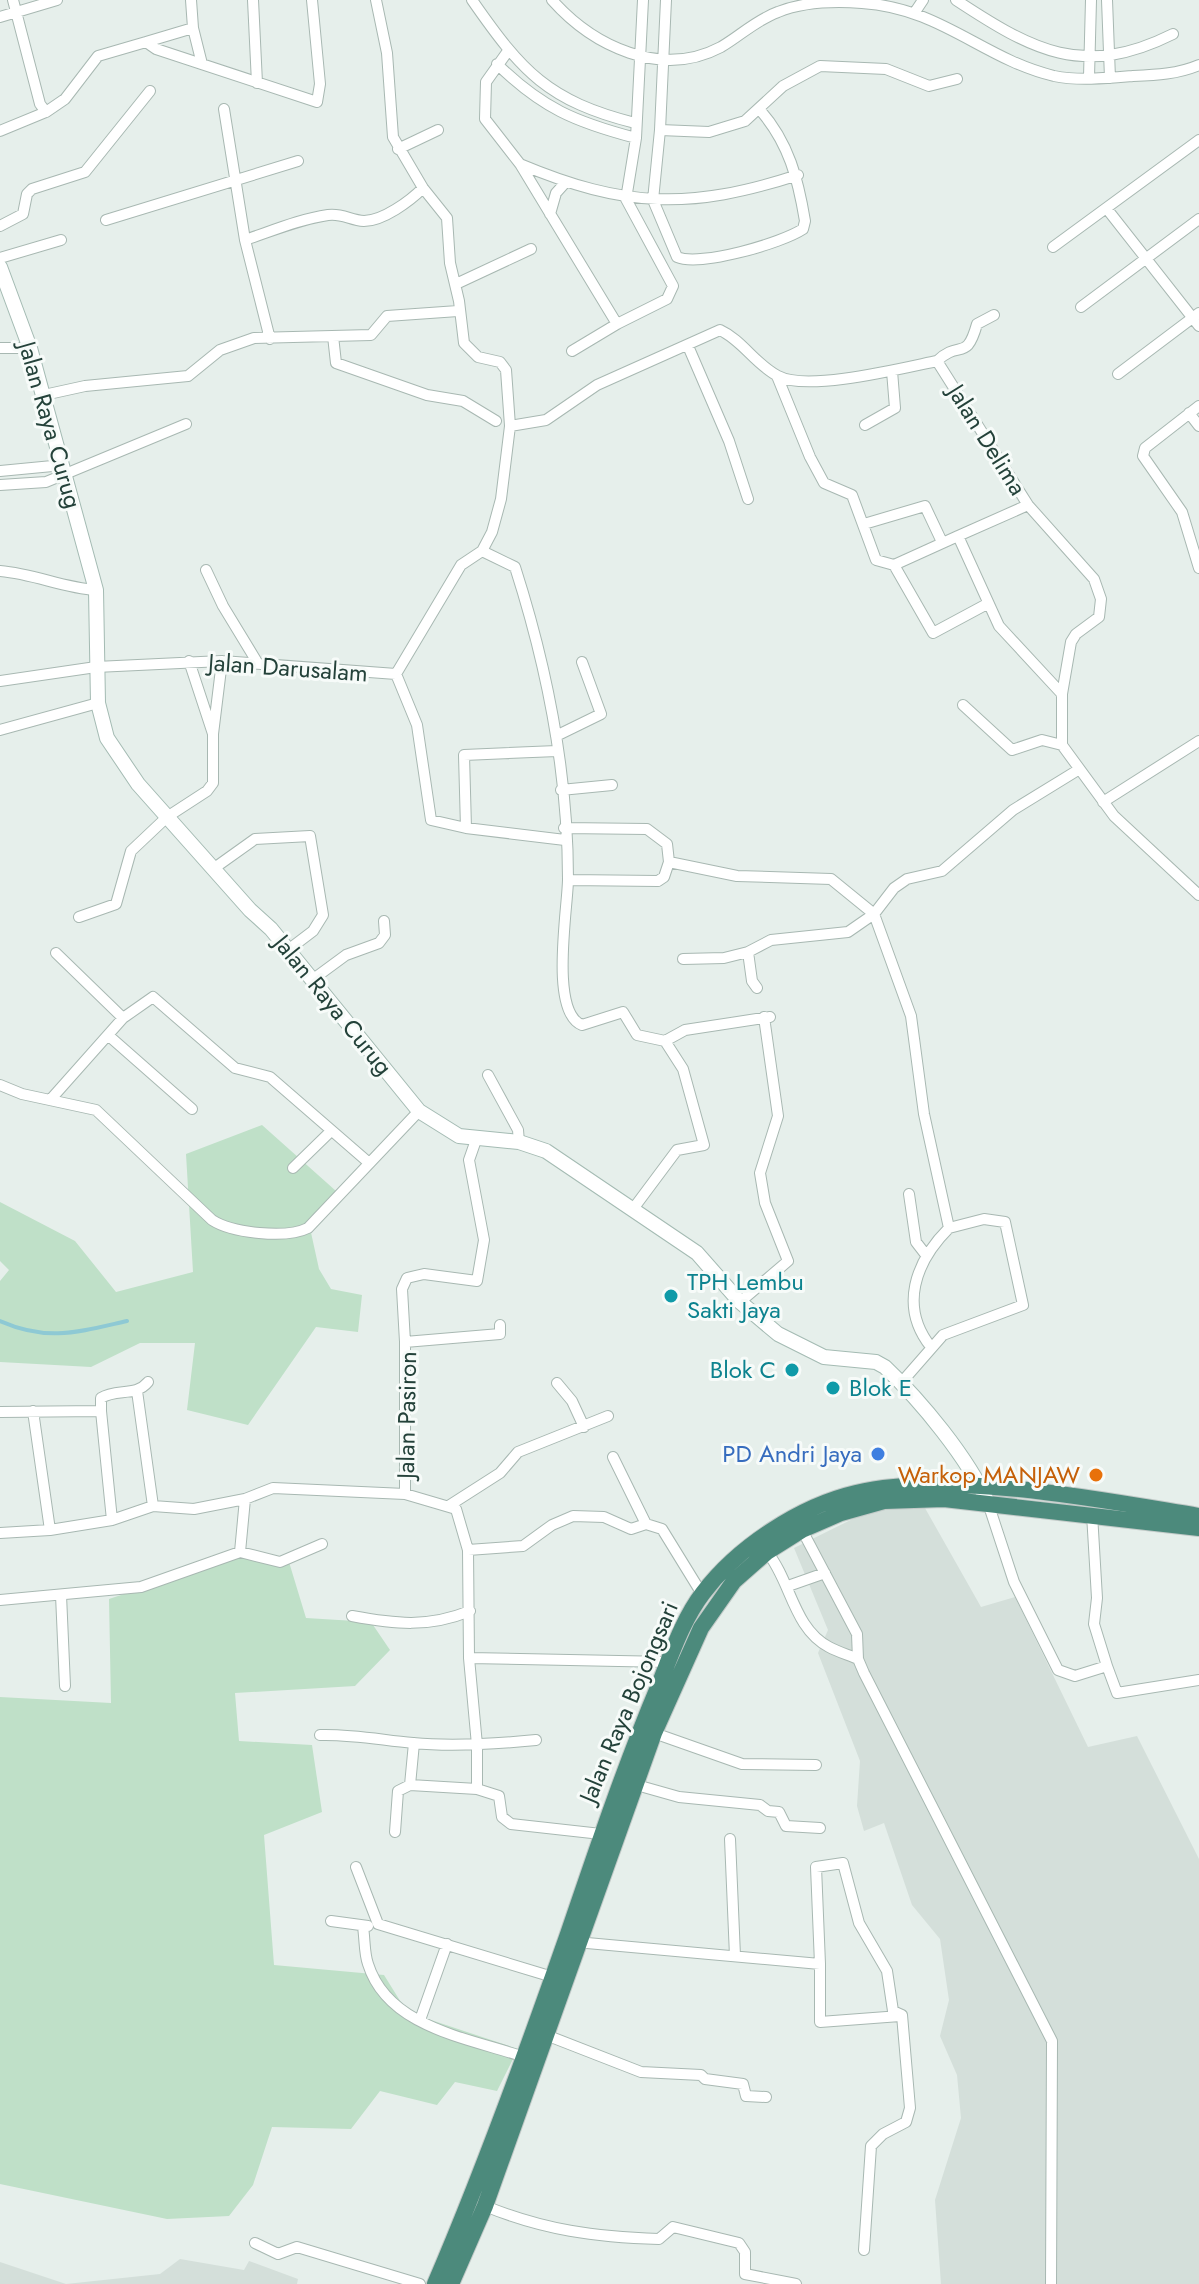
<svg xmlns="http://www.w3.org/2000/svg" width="1199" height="2284" font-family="Jost,sans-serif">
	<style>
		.built { fill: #d4dfda }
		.green { fill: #bfe0c8 }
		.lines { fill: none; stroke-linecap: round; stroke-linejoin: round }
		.stream { stroke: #8ec9d4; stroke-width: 4 }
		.minor-casing { stroke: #a8b8b2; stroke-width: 12 }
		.secondary-casing { stroke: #a4bbb3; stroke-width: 16 }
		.trunk-casing { stroke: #c2cac8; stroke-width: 18 }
		.minor { stroke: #fff; stroke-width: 10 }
		.secondary { stroke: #fff; stroke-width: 14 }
		.trunk { stroke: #4c8a7c; stroke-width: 16 }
		.culture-dot { fill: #0f9aa8; stroke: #f7fbf9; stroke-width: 3 }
		.shop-dot { fill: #3f7fe0; stroke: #f7fbf9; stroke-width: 3 }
		.food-dot { fill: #e8710a; stroke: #f7fbf9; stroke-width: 3 }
		.labels { text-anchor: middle; stroke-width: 6; stroke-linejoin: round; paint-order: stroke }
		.street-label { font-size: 24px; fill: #24423a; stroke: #f7fbf9 }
		.culture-label { font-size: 24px; fill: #0d838f; stroke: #f7fbf9; text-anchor: start }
		.shop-label { font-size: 24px; fill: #366cbe; stroke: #f7fbf9; text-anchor: end }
		.food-label { font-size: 24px; fill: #c56008; stroke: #f7fbf9; text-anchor: end }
	</style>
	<rect width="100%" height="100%" fill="#e6efeb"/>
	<path class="built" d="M921 1501 981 1607 1015 1597 1088 1747 1137 1736 1199 1859V2284H941L935 2200 961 2118 957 2075 940 2036 949 2000 940 1939 912 1905 884 1823 864 1831 857 1806 860 1761 818 1653 828 1630 794 1548 881 1505Z
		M180 2259 244 2270 249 2261 298 2279 297 2284H0V2262L66 2284 160 2274Z"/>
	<path class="green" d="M262 1125 336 1191 310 1228 319 1269 331 1289 362 1295 358 1332 316 1327 248 1425 187 1410 195 1343H140L91 1367 0 1362V1281L9 1270 0 1261V1202L75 1241 116 1292 193 1272 186 1154Z
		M238 1556 289 1562 306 1618 371 1622 390 1650 355 1686 235 1693 239 1741 312 1745 322 1812 264 1835 274 1965 384 1975 407 2012 518 2049 497 2091 455 2082 437 2105 380 2091 351 2129 272 2127 253 2185 229 2216 167 2219 0 2184V1697L111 1703 109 1599Z"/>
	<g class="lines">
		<path class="stream" d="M0 1321C48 1342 78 1332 127 1321"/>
		<defs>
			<path id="minor" d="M13 0 40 104 46 112 65 99 98 56 146 42 156 49 317 102 320 84 312 0
				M191 0 193 28 202 64
				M253 0 257 83
				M472 0C522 72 548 101 635 123
				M552 0C593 46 661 79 721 47 740 36 756 20 778 12 803 2 835 1 862 3 941 8 983 59 1054 76 1078 81 1109 78 1133 76 1156 75 1178 74 1199 65
				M666 0 660 130 653 200 677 257C700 267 782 243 803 229L805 221C798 179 789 143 760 110
				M956 0C1032 50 1083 79 1173 34
				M1107 0 1110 78
				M915 12 923 0
				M0 17 57 0
				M146 42 193 28
				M508 51 486 82 485 119 520 164 617 324 667 299 673 286 626 199 636 138 643 0
				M497 64C542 108 575 122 636 138
				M1089 77 1091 0
				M224 109 245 240 270 339
				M660 130 709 132 745 121 783 86 820 66 886 69 929 86 957 79
				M0 131 46 112
				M398 149 438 130
				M520 164C625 208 690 210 798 175
				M1107 209 1199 326
				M550 214 556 193 565 183
				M106 220 298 161
				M0 226 23 214 27 194 32 189 85 172 150 91
				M245 240C272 231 300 219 328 215 342 213 350 220 364 221 383 221 410 201 423 188
				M1053 247 1199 140
				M0 258 61 240
				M456 284 531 249
				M1081 307 1199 219
				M333 336 336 363 427 395 463 401 496 421
				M688 346 729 441 748 499
				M0 348H30
				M572 351 617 324
				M937 361C960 339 966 363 977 324L994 315
				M1118 374 1199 313
				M777 376 810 457 824 483 852 495 876 560 894 565 933 633 987 604
				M44 395 85 386 188 376 220 350 254 338 371 335 387 316 458 311
				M1199 406 1145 448 1143 456 1182 512 1199 568
				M1189 413 1199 426
				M865 425 895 408 892 371
				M510 426 546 420 597 385 720 330C742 340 756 365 778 376 807 392 903 368 937 361L1028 505 1094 579 1101 599 1099 617 1076 634 1071 642 1062 694V745L1114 816 1199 895
				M0 471 63 465
				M0 485 46 482 186 424
				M1028 505 958 536 999 626 1062 694
				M864 524 925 506 942 542
				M482 551 515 567C547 667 568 774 568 879 568 907 549 1012 582 1025L623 1012 637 1035 665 1041 683 1069 704 1145 677 1150 633 1209
				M894 565 958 536
				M206 570 223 606 257 662
				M0 571C35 574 63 588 96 590
				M189 661 213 734
				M396 674 417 725 431 820 466 828 565 840
				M0 681 96 667 222 661 396 674 461 565 482 551 492 532 501 499 510 426 506 370 500 362 478 357 464 343 459 301 450 263 447 218 423 188 393 137 387 53 376 0
				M963 705 1012 750 1042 740 1062 745
				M0 730 98 703
				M556 736 601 714 582 662
				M561 790 612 785
				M1103 802 1199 741
				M466 828 464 755 557 751
				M564 828 647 829 667 844 669 862 737 876 831 879 874 914 911 1016 924 1114 949 1228 984 1219 1005 1222 1023 1305 943 1335 901 1383
				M213 869 255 839 310 836 323 915 313 931 288 950
				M568 880 658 881 664 877 669 862
				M79 917 116 904 131 851 167 817 207 791 213 783V734L222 661
				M748 952 752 981 757 988
				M56 953 123 1018
				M683 959 724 958 748 952 771 940 848 932 874 914 894 888 907 879 942 871 1013 810 1078 770
				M312 980 346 955 379 943 385 935 384 921
				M109 1036 192 1109
				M665 1041 685 1030 770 1017
				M488 1075 518 1130 519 1142
				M0 1085 22 1094 96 1110 212 1220C232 1233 286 1239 308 1228L419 1111
				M51 1099 123 1018 153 997 235 1068 270 1077 368 1162
				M293 1168 331 1131
				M909 1194 916 1242 926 1255
				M740 1302 788 1261 765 1203 760 1173 778 1116 764 1017
				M405 1342 402 1289 407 1278 424 1274 477 1281 484 1240 469 1160 476 1140
				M931 1347C899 1307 915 1262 949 1228
				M557 1383 572 1401 584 1427
				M137 1391 153 1506
				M33 1411 50 1530
				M101 1411 112 1520
				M0 1412 101 1411V1398C116 1388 136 1397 148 1382
				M613 1457 646 1524
				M405 1494V1342L500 1334V1325
				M988 1503 1014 1582 1058 1670 1075 1676 1107 1666 1117 1693 1199 1680
				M450 1505 500 1473 518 1452 608 1416
				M1092 1514 1097 1598 1094 1624 1107 1666
				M802 1530 857 1634 858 1659 864 1673 1052 2041 1051 2284
				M0 1533 50 1530 112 1520 153 1506 194 1509 245 1499 273 1488 405 1494 456 1509 468 1550 523 1546 552 1525 573 1516 604 1517 631 1529 646 1524 662 1529 702 1594
				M468 1550 469 1658 477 1745V1789L499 1796 502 1817 511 1824 601 1834
				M240 1552 245 1499
				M767 1552C791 1581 793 1628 829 1647 838 1652 849 1655 858 1659
				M788 1586 825 1573
				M61 1595 65 1686
				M0 1600 141 1587 240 1552 280 1562 322 1544
				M352 1616C395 1624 428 1628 470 1611
				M469 1658 668 1662
				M654 1733 742 1764 816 1765
				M320 1735C352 1734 381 1740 413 1743 454 1747 496 1744 536 1740
				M633 1784 679 1797 760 1805 768 1811 779 1812 786 1826 820 1828
				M410 1785 477 1789
				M395 1832 398 1791 410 1785 414 1743
				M730 1839 735 1956
				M356 1867 378 1924 556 1978
				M331 1921 368 1926
				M363 1927C365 1939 364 1953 368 1964 388 2028 469 2038 524 2057
				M576 1942 820 1964 816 1867 843 1863 859 1923 887 1971 893 2011 902 2015 910 2108 906 2122 883 2134 871 2146 864 2250
				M820 1964V2022L900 2016
				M420 2020 447 1944
				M546 2035 641 2072 701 2075 705 2079 743 2084 746 2096 766 2097
				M485 2206C544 2230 595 2237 659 2239L673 2227 739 2243 745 2252V2274L796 2284
				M255 2243 278 2254 297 2247 420 2284"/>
			<path id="secondary" d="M0 267 30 348 96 590 98 703 107 738 138 784 250 910 271 929 419 1111 459 1136 519 1142 546 1151 697 1253 740 1302 778 1334 824 1357 876 1362 885 1367C921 1401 968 1458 988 1503"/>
			<path id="trunk" d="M435 2284C484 2170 526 2054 567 1937 596 1852 624 1768 659 1685 671 1655 683 1619 703 1593 738 1547 800 1506 856 1493 951 1470 1101 1500 1199 1516
				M451 2284 485 2206 654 1733 701 1628 734 1581 767 1552 802 1530 841 1513 884 1501 944 1499 1199 1528"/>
		</defs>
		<use href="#minor" class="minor-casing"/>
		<use href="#secondary" class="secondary-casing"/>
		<use href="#trunk" class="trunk-casing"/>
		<use href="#minor" class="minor"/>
		<use href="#secondary" class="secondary"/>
		<use href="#trunk" class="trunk"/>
	</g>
	<g class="culture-dot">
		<circle cx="671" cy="1296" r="8"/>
		<circle cx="792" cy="1370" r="8"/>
		<circle cx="833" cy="1388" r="8"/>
	</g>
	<circle class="shop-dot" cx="878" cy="1454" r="8"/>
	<circle class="food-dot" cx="1096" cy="1475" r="8"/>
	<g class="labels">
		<g class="street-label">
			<text transform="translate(50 425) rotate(74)" y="8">Jalan Raya Curug</text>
			<text transform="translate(987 440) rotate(58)" y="8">Jalan Delima</text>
			<text transform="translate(288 668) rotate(4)" y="8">Jalan Darusalam</text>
			<text transform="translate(333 1005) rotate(51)" y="8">Jalan Raya Curug</text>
			<text transform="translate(407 1415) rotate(-89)" y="8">Jalan Pasiron</text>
			<text transform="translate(629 1702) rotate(-67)" y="8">Jalan Raya Bojongsari</text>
		</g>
		<g class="culture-label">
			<text x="687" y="1290">TPH Lembu<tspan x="687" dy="28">Sakti Jaya</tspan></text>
			<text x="776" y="1378" text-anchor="end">Blok C</text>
			<text x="849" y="1396">Blok E</text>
		</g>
		<g class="shop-label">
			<text x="862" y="1462">PD Andri Jaya</text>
		</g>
		<g class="food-label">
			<text x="1080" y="1483">Warkop MANJAW</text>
		</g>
	</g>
</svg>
